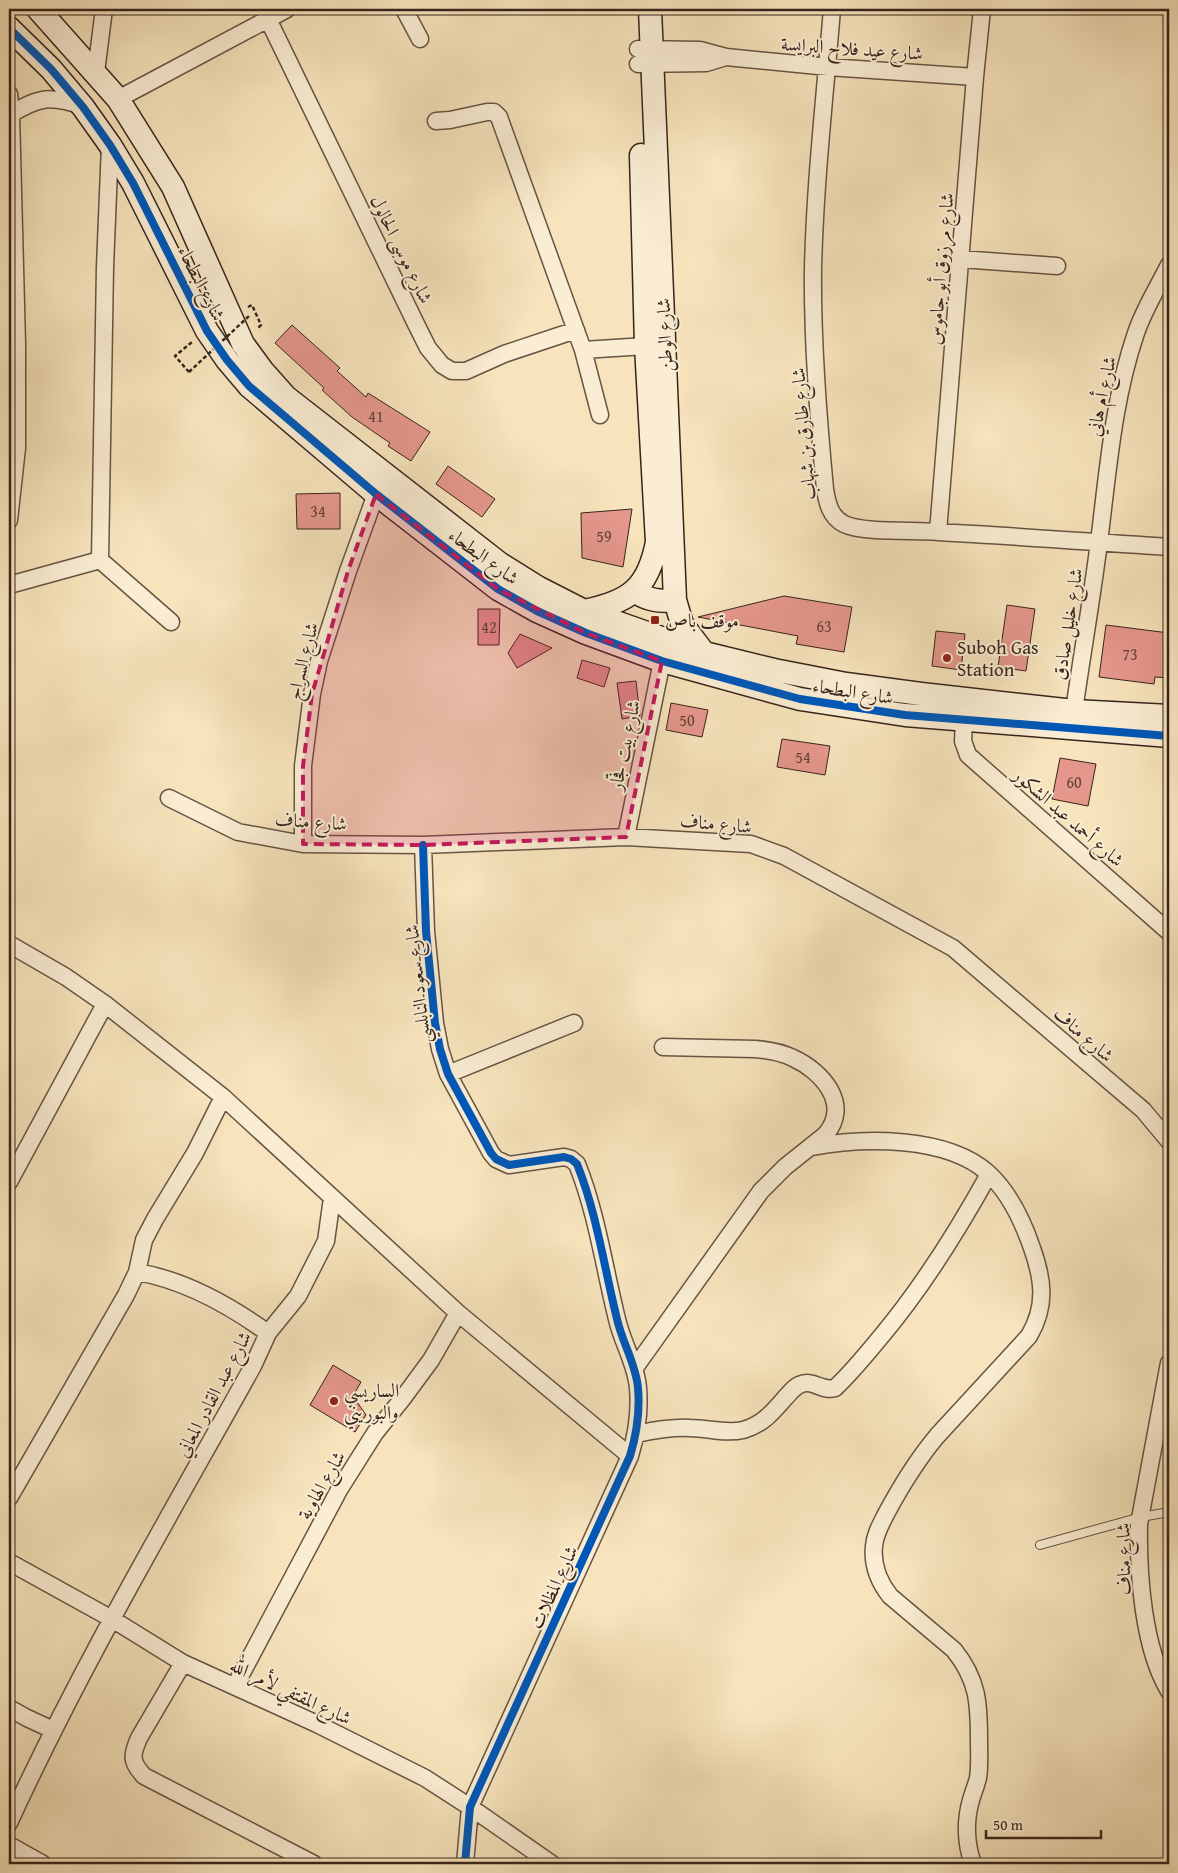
<svg xmlns="http://www.w3.org/2000/svg" width="1178" height="1873" font-family="'Gentium Book Plus',Amiri,serif">
	<style>
		.building { fill: #e5978c; stroke: #37241c }
		.lines { fill: none; stroke-linecap: round; stroke-linejoin: round }
		.lane-casing { stroke: #675444; stroke-width: 10 }
		.street-casing { stroke: #675444; stroke-width: 19 }
		.secondary-casing { stroke: #37241c; stroke-width: 25 }
		.path { stroke: #37241c; stroke-width: 2.5; stroke-dasharray: 4 2.5; stroke-linecap: butt }
		.lane { stroke: #faedd3; stroke-width: 8 }
		.street { stroke: #faedd3; stroke-width: 16 }
		.secondary { stroke: #faedd3; stroke-width: 22 }
		.path-bridge { stroke: #37241c; stroke-width: 2.5; stroke-dasharray: 4 2.5; stroke-linecap: butt }
		.cycleway-casing { stroke: #faedd3; stroke-width: 11 }
		.cycleway { stroke: #0057b8; stroke-width: 8 }
		.marked { fill: #c2185b; fill-opacity: 0.2; stroke: #c2185b; stroke-width: 4; stroke-dasharray: 10 6; stroke-linejoin: round }
		.poi-dot { fill: #8f2418; stroke: #faedd3; stroke-width: 2 }
		.labels { text-anchor: middle; stroke-width: 4; stroke-linejoin: round; paint-order: stroke }
		.number-label { font-size: 16px; fill: #624138 }
		.street-label { font-size: 19px; fill: #37241c; stroke: #faedd3 }
		.poi-label { font-size: 19px; fill: #37241c; stroke: #faedd3; text-anchor: start }
	</style>
	<rect width="100%" height="100%" fill="#f7e4bc"/>
	<filter id="stains"><feTurbulence type="fractalNoise" baseFrequency=".004" numOctaves="4"/><feColorMatrix values="0 0 0 0 .2 0 0 0 0 .09 0 0 0 0 .02 0 0 0 .5 -.17"/></filter>
	<radialGradient id="worn" r=".72"><stop offset=".6" stop-color="#630" stop-opacity="0"/><stop offset="1" stop-color="#630" stop-opacity=".3"/></radialGradient>
	<path class="building" d="M292 325 340 368 337 371 366 397 368 393 430 432 411 461 388 446 390 443 352 417 322 390 324 388 275 343Z
		M448 466 495 499 482 517 436 484Z
		M340 493V529H297L296 494Z
		M632 509 623 567 582 558 581 513Z
		M784 596 852 607 844 652 796 644 798 636 698 617Z
		M1007 605 1035 609 1026 671 998 667Z
		M478 609H500L499 645H478Z
		M1106 625 1169 633V678L1155 677 1154 684 1099 677Z
		M936 631 965 634 961 670 932 666Z
		M520 634 552 648 517 668 508 653Z
		M582 660 610 668 604 687 577 678Z
		M636 681 640 716 622 719 617 683Z
		M671 703 708 710 702 737 666 730Z
		M782 739 830 746 825 775 777 767Z
		M1060 758 1096 764 1088 806 1052 799Z
		M333 1365 361 1382 353 1396 366 1415 355 1432 310 1405Z"/>
	<g class="lines">
		<defs>
			<path id="lane" d="M1040 1545 1141 1517 1169 1512"/>
			<path id="street" d="M404 9 420 39
				M832 9C825 95 815 182 813 269 812 342 818 416 825 489 827 502 830 517 844 524 862 533 915 530 938 532 1015 536 1092 542 1169 547
				M268 19 416 324 428 348 442 365 452 371H466L504 354 576 330
				M638 49 700 50 726 57 828 67 975 77
				M638 64 706 63 726 57
				M96 72 104 9
				M9 94 11 114 17 344V448L9 520
				M118 99 287 9
				M11 114C39 97 51 95 82 106
				M436 121 450 120 487 112H494L499 117 583 350 600 415
				M110 145 105 267 100 560 171 622
				M961 259 1057 266
				M583 350 646 346
				M938 532 975 77 982 9
				M9 585 100 560
				M1074 711C1082 654 1092 598 1099 542 1108 471 1113 400 1136 333 1144 309 1158 287 1169 265
				M964 720 963 741 968 755 1169 932
				M169 798 238 832 303 844 423 845 626 837 751 844 784 856 953 948 1143 1110 1169 1141
				M626 837 662 661
				M303 844V766L312 694 319 661 348 571 376 494
				M423 845 426 931 435 1023 440 1049 448 1074 491 1153 496 1159 509 1165 564 1157 571 1159 577 1164C597 1214 604 1267 617 1319 622 1342 636 1364 638 1388 640 1411 637 1433 630 1456L470 1807 465 1864
				M9 944 66 977 105 1004 223 1097 458 1313 630 1456
				M448 1074 574 1023
				M812 1147C863 1137 947 1136 988 1173 1009 1192 1023 1222 1032 1248 1043 1279 1047 1306 1029 1336L937 1436C917 1460 901 1486 886 1514 881 1524 875 1534 874 1546 872 1565 879 1582 890 1596L954 1650C978 1680 979 1703 979 1740 979 1752 980 1766 978 1778 976 1786 973 1793 971 1800 965 1821 966 1844 973 1864
				M9 1182 105 1004
				M137 1272C185 1280 229 1305 268 1333
				M1169 1363 1139 1524C1138 1574 1143 1648 1169 1691
				M634 1369 761 1191 785 1167 825 1135C852 1105 822 1071 793 1058 781 1052 768 1050 755 1049L663 1047
				M637 1434C655 1430 672 1427 690 1428 708 1428 726 1434 743 1430 762 1425 773 1412 785 1398 789 1394 793 1388 799 1385 813 1378 821 1392 835 1388 851 1373 865 1356 879 1339 922 1288 957 1232 989 1174
				M9 1498 126 1295 137 1272 144 1240 155 1219 195 1153 223 1097
				M9 1562 112 1619 183 1663 317 1724 425 1778 470 1807 552 1864
				M183 1663 139 1738C131 1756 131 1762 144 1776L314 1864
				M235 1686 339 1490 375 1433 403 1398 431 1360 458 1313
				M9 1708 27 1718 53 1730
				M9 1823C81 1666 169 1517 253 1366L268 1333 298 1296 326 1241 332 1198
				M9 1845 43 1864"/>
			<path id="secondary" d="M38 9 118 99 173 187 243 344 262 370 286 397 499 563 539 588 584 611 704 653 774 670 846 684 921 694 1074 711 1169 716
				M650 9 675 600 682 624 704 653
				M9 28 51 69 83 107 110 145 133 183 207 331 227 360 249 386 376 494 498 589 537 611 586 633 662 661 800 699 905 715 1169 736
				M634 591C647 600 659 602 675 600
				M584 611C629 602 648 589 657 542L646 346 641 155"/>
		</defs>
		<use href="#lane" class="lane-casing"/>
		<use href="#street" class="street-casing"/>
		<use href="#secondary" class="secondary-casing"/>
		<path class="path" d="M248 307 252 305 261 325 257 329
			M189 372 175 356 192 342"/>
		<use href="#lane" class="lane"/>
		<use href="#street" class="street"/>
		<use href="#secondary" class="secondary"/>
		<path class="path-bridge" d="M189 372 249 316"/>
		<defs>
			<path id="cycleway" d="M9 28 51 69 83 107 110 145 133 183 207 331 227 360 249 386 376 494 498 589 537 611 586 633 662 661 800 699 905 715 1169 736
				M423 845 426 931 435 1023 440 1049 448 1074 491 1153 496 1159 509 1165 564 1157 571 1159 577 1164C597 1214 604 1267 617 1319 622 1342 636 1364 638 1388 640 1411 637 1433 630 1456L470 1807 465 1864"/>
		</defs>
		<use href="#cycleway" class="cycleway-casing"/>
		<use href="#cycleway" class="cycleway"/>
	</g>
	<path class="marked" d="M376 494 498 589 586 633 662 661 626 837 423 845 303 844V766L312 694 348 571Z"/>
	<g class="poi-dot">
		<rect x="650" y="615" width="10" height="10" rx="2.5"/>
		<circle cx="947" cy="658" r="5"/>
		<circle cx="334" cy="1401" r="5"/>
	</g>
	<g class="labels">
		<g class="number-label">
			<text x="376" y="422">41</text>
			<text x="318" y="517">34</text>
			<text x="604" y="542">59</text>
			<text x="824" y="632">63</text>
			<text x="489" y="633">42</text>
			<text x="1130" y="660">73</text>
			<text x="687" y="726">50</text>
			<text x="803" y="763">54</text>
			<text x="1074" y="788">60</text>
		</g>
		<g class="street-label">
			<text transform="translate(852 48) rotate(4)" y="7">شارع عيد فلاح البرايسة</text>
			<text transform="translate(402 249) rotate(64)" y="7">شارع موسى الحالول</text>
			<text transform="translate(940 269) rotate(-85)" y="7">شارع مرزوق أبو جاموس</text>
			<text transform="translate(202 283) rotate(63)" y="7">شارع البطحاء</text>
			<text transform="translate(664 335) rotate(-92)" y="7">شارع الوطن</text>
			<text transform="translate(1101 396) rotate(-78)" y="7">شارع أم هاني</text>
			<text transform="translate(803 434) rotate(-95)" y="7">شارع طارق بن شهاب</text>
			<text transform="translate(484 556) rotate(36)" y="7">شارع البطحاء</text>
			<text transform="translate(1067 624) rotate(-81)" y="7">شارع خليل صادق</text>
			<text transform="translate(302 661) rotate(-76)" y="7">شارع السراج</text>
			<text transform="translate(853 691) rotate(9)" y="7">شارع البطحاء</text>
			<text transform="translate(624 745) rotate(-78)" y="7">شارع بيت فجّار</text>
			<text transform="translate(1069 817) rotate(41)" y="7">شارع أحمد عبد الشكور</text>
			<text transform="translate(311 821) rotate(4)" y="7">شارع مناف</text>
			<text transform="translate(716 823) rotate(5)" y="7">شارع مناف</text>
			<text transform="translate(417 984) rotate(-96)" y="7">شارع سعود النابلسي</text>
			<text transform="translate(1084 1034) rotate(41)" y="7">شارع مناف</text>
			<text transform="translate(213 1394) rotate(-62)" y="7">شارع عبد القادر المعاني</text>
			<text transform="translate(321 1485) rotate(-60)" y="7">شارع الهاوية</text>
			<text transform="translate(1123 1559) rotate(-91)" y="7">شارع مناف</text>
			<text transform="translate(553 1587) rotate(-65)" y="7">شارع المظلات</text>
			<text transform="translate(291 1691) rotate(25)" y="7">شارع المقتفي لأمر الله</text>
		</g>
		<g class="poi-label">
			<text x="665" y="627">موقف باص</text>
			<text x="957" y="654">Suboh Gas<tspan x="957" dy="22">Station</tspan></text>
			<text x="344" y="1397">الساريسي<tspan x="344" dy="22">والبوريني</tspan></text>
		</g>
	</g>
	<rect width="1178" height="1873" fill="none" stroke="#f7e4bc" stroke-width="30"/>
	<rect x="10" y="10" width="1158" height="1853" fill="none" stroke="#37241c" stroke-width="2.5"/>
	<rect x="15" y="15" width="1148" height="1843" fill="none" stroke="#37241c"/>
	<path d="M986 1830v8h115v-8" fill="none" stroke="#37241c" stroke-width="2.5"/>
	<text x="993" y="1830" font-size="15" fill="#37241c" stroke="#faedd3" stroke-width="4" paint-order="stroke">50 m</text>
	<rect width="100%" height="100%" filter="url(#stains)"/>
	<rect width="100%" height="100%" fill="url(#worn)"/>
</svg>
